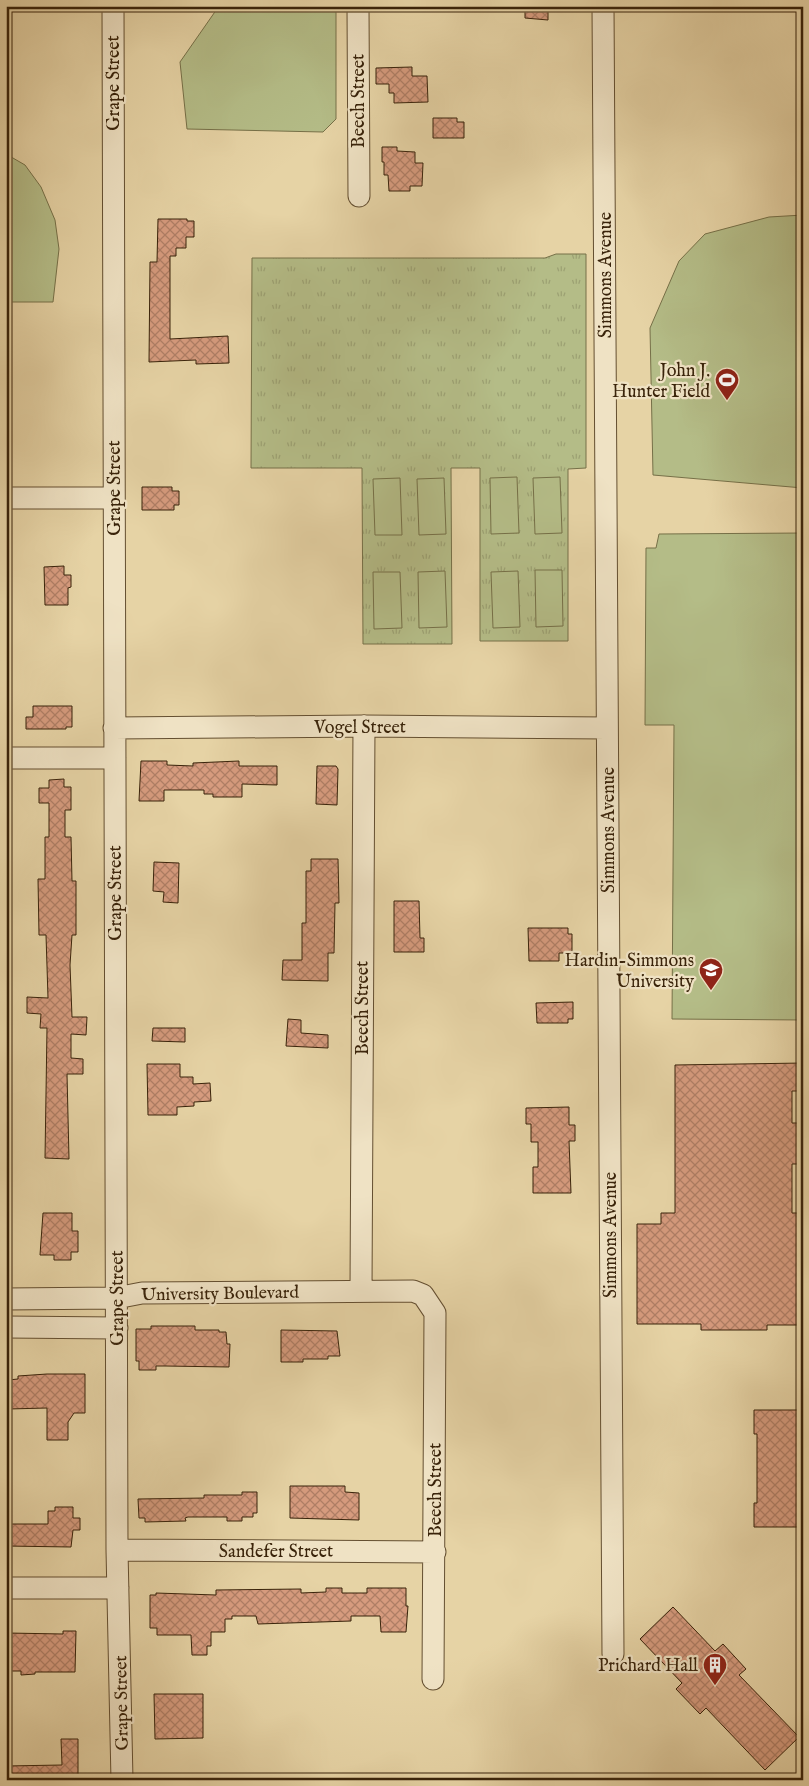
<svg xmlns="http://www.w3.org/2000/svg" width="809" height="1786" font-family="'IM FELL English',serif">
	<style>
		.grass { fill: url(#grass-tufts); stroke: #767048 }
		.pitch { fill: #b4bc87; stroke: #767048 }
		.building { fill: url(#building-cross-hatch); stroke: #39230a }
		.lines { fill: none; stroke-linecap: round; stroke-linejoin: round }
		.minor-casing { stroke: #644f31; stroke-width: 23 }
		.minor { stroke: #efe2c4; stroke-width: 21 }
		.labels { text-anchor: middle; stroke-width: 4.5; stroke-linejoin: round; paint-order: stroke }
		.street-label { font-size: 18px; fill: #39230a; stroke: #efe2c4 }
		.poi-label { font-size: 18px; fill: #39230a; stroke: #efe2c4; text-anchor: end }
	</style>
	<defs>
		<pattern id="grass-tufts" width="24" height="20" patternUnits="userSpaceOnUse" patternTransform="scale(1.25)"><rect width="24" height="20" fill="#b4bc87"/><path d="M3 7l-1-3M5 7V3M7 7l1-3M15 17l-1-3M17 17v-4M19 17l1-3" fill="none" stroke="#9ca173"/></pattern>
		<pattern id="building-cross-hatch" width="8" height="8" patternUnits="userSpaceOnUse" patternTransform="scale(1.25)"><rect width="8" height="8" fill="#d69b7e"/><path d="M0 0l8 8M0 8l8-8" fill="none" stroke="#af7e65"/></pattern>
	</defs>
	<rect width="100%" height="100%" fill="#e6d3a5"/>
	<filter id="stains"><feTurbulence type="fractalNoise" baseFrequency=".004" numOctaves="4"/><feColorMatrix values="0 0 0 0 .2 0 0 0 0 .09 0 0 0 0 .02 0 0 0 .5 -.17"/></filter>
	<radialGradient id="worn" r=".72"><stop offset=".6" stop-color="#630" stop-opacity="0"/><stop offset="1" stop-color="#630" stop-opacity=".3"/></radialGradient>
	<path class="grass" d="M556 254H586V468L568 469V641H480V468H451L452 644H363L362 468H251L252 258H545Z"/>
	<path class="pitch" d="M219 6H336V119L323 132 187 129 180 62Z
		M6 154 25 165 41 187 55 220 59 249 53 302H6Z
		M803 215V488L653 475 650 328 679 261 705 234 769 217Z
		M517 477 519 533 491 534 490 478Z
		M560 477 562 533 535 534 533 478Z
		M400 478 402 535H375L373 479Z
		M444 478 446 534 419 535 417 479Z
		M803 533V1020L672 1019 674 725H645L646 548H656L659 534Z
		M535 570H562L563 626 536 627Z
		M445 571 447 627 419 628 418 572Z
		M518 571 520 627 493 628 491 572Z
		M373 572H400L402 628 374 629Z"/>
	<path class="building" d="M525 6H548V20L525 18Z
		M412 67V76H427L428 102 394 103V93H389V84H376V68Z
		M433 118H457V122H464V138H433Z
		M382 147H397V151L415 152V163H423L422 186H410V191H389L388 175H384V162H382Z
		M158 219H187V221H194V237H186V248H176V256H170V339L228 336 229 363 196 364V360L149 362 150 262H157Z
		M142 487H172V491H179V505H174V510H142Z
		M64 566V575H71V587L68 588V605H45L44 567Z
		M33 706H72V727H66V729H26V717H33Z
		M141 761H167V765L193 766V763L239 761V766H277V785L242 784V797H213V794H204V790H164V801H139Z
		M317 766H336L338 769 337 805 316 804Z
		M64 779V787H71V810H65V837H71L72 881H76V935H72L70 965 72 1017H87L86 1035 71 1034V1058L83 1059V1074H67L69 1159 45 1158 47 1028H40L41 1014 27 1013V997L48 998 46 935H39L38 879H45V837H49V803H39V788H49V780Z
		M311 859H338L339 903H335L334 953H328V981L282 980 283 960H302V923H306V871H311Z
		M154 862 179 863 178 903 163 902 164 892 153 891Z
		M394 901H419L420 938H424V952H394Z
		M528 928H568V934H572V953H559V961H529Z
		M573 1002V1019H568V1023H537L536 1003Z
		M288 1019 301 1020V1033L328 1035V1048L286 1046Z
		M153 1028H185V1042L152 1041Z
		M803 1063V1091H792V1123H803V1164H792V1213H803V1325H767V1330H701V1324H637V1224H661V1213H675V1065Z
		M147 1064H180V1077H193V1084L210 1083 211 1101 194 1102V1106L177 1107V1115H148Z
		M569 1107V1125H575V1141H569L571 1193H533V1167H538V1142H531V1124H526V1108Z
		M43 1213H72V1231H78V1252H71V1260H54V1255H40Z
		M151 1326H195V1330H219V1332H226L227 1344H230L229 1367 165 1366H156V1370H139V1361H136V1329H151Z
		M281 1330 337 1331 340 1356H328V1359H303V1362H281Z
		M47 1374H85V1413H74L68 1422V1440H47V1408L8 1409V1380L18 1379V1376Z
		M754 1410H803V1442H799V1495H803V1527H754V1503H757V1434H754Z
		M290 1486H345V1492L359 1493V1520L290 1518Z
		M242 1492H257V1513H253V1517H242V1521H227V1517H188L185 1518 186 1521 145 1522V1518H139L138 1499 204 1498V1495H242Z
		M55 1507H73V1518H80V1530H73L71 1547 6 1546V1524H48V1511H55Z
		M326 1588H342V1593H367V1588H406V1606H408L406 1632H381L380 1616H351V1621L258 1624 256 1616H232V1619H225V1632H211V1646H207V1655H192L191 1635H157V1628H150V1595H156V1593L216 1595V1590L301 1589V1593L326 1592Z
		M673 1607 715 1651 723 1644 746 1669 739 1675 799 1737 765 1770 706 1708 700 1714 676 1689 682 1683 640 1639Z
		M63 1631H76L75 1672H35V1674L21 1675V1671H8L7 1633 63 1634Z
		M154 1694H203V1738L155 1739Z
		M61 1739H78V1780H6V1766L62 1765Z"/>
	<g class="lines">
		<defs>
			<path id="minor" d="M113 6 117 1550 122 1780
				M358 6 359 196
				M603 6 613 1654
				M6 498H114
				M114 728 364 726 607 728
				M6 758H115
				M361 1290 364 726
				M6 1299 116 1298 142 1293 413 1291 423 1295 435 1313 433 1679
				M6 1327 117 1328
				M117 1550 435 1552
				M6 1588H118"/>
		</defs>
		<use href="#minor" class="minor-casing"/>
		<use href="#minor" class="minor"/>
	</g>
	<defs>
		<symbol id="stadium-pin" viewBox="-11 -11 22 30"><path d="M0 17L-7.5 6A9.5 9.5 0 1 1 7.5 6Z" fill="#8f2418" stroke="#efe2c4"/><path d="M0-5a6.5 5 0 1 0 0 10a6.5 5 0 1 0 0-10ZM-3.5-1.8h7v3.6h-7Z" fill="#fff"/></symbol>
		<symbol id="university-pin" viewBox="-11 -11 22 30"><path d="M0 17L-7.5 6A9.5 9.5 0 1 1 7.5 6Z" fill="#8f2418" stroke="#efe2c4"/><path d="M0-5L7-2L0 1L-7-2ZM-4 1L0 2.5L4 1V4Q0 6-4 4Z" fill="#fff"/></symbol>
		<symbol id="building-pin" viewBox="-11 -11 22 30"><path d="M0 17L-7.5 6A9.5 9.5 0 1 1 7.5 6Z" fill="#8f2418" stroke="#efe2c4"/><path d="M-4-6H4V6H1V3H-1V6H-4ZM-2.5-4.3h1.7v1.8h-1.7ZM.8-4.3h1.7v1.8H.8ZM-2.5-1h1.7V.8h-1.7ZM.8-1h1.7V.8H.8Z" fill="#fff"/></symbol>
	</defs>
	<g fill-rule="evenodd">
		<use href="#stadium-pin" x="713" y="366" width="28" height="38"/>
		<use href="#university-pin" x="697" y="956" width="28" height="38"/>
		<use href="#building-pin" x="701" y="1651" width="28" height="38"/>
	</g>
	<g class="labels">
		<g class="street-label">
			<text transform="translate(113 83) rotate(-90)" y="6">Grape Street</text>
			<text transform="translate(358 101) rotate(-90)" y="6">Beech Street</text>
			<text transform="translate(605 275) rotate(-90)" y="6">Simmons Avenue</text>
			<text transform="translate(114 488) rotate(-90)" y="6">Grape Street</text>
			<text x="360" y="733">Vogel Street</text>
			<text transform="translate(608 830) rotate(-90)" y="6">Simmons Avenue</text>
			<text transform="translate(115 893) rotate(-90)" y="6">Grape Street</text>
			<text transform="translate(362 1008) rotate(-90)" y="6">Beech Street</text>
			<text transform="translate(610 1235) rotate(-90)" y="6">Simmons Avenue</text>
			<text transform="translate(220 1293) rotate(-1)" y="6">University Boulevard</text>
			<text transform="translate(117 1298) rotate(-90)" y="6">Grape Street</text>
			<text transform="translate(435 1490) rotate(-90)" y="6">Beech Street</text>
			<text x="276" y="1557">Sandefer Street</text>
			<text transform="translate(121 1703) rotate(-91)" y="6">Grape Street</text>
		</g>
		<g class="poi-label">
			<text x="710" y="376">John J.<tspan x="710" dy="21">Hunter Field</tspan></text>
			<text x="694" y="966">Hardin-Simmons<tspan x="694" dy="21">University</tspan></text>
			<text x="698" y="1671">Prichard Hall</text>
		</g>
	</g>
	<rect width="809" height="1786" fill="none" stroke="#e6d3a5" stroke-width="25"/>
	<rect x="8" y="8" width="794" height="1771" fill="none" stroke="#39230a" stroke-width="2.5"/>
	<rect x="12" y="12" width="784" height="1761" fill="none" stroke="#39230a"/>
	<rect width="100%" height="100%" filter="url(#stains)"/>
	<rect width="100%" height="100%" fill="url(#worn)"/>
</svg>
